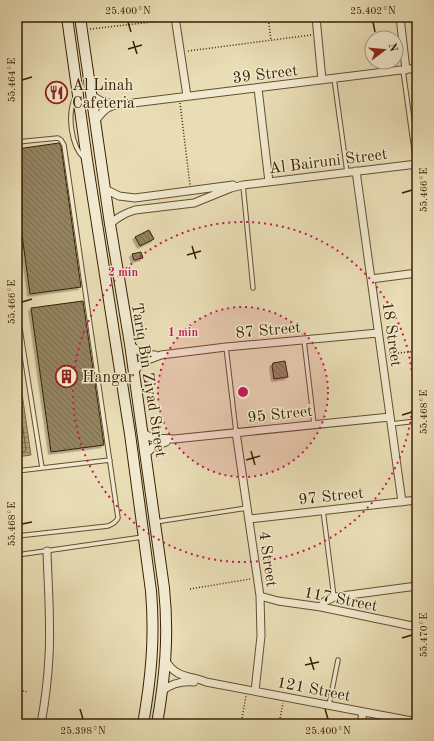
<svg xmlns="http://www.w3.org/2000/svg" width="434" height="741" font-family="'Old Standard TT',serif">
	<style>
		.water { fill: url(#water-rules); stroke: #7e6b47 }
		.lines { fill: none; stroke-linecap: round; stroke-linejoin: round }
		.shore { stroke: #725f3c; stroke-width: 1 }
		.building { fill: url(#building-back-hatch); stroke: #382100; filter: url(#shadow) }
		.lane-casing { stroke: #64502d; stroke-width: 5.5 }
		.street-casing { stroke: #64502d; stroke-width: 9 }
		.secondary-casing { stroke: #382100; stroke-width: 12 }
		.path { stroke: #382100; stroke-width: 1.5; stroke-dasharray: 1 2; stroke-linecap: butt }
		.lane { stroke: #f1e9cf; stroke-width: 3.5 }
		.street { stroke: #f1e9cf; stroke-width: 7 }
		.secondary { stroke: #f1e9cf; stroke-width: 10 }
		.ticks { fill: none; stroke: #382100; stroke-width: 1.5 }
		.ring { fill: none; stroke: #c2185b; stroke-width: 2; stroke-dasharray: 2 4 }
		.labels { text-anchor: middle; stroke-width: 3; stroke-linejoin: round; paint-order: stroke }
		.street-label { font-size: 16px; fill: #382100; stroke: #f1e9cf }
		.poi-label { font-size: 16px; fill: #382100; stroke: #f1e9cf; text-anchor: start }
		.centre { fill: #c2185b; stroke: #f1e9cf; stroke-width: 2 }
		.ring-label { font-size: 12px; text-anchor: middle; font-weight: bold; fill: #c2185b; stroke: #f1e9cf; stroke-width: 3; stroke-linejoin: round; paint-order: stroke }
		.neatline { fill: none; stroke: #382100; stroke-width: 1.5 }
		.ticks-label { font-size: 10px; text-anchor: middle; fill: #382100 }
	</style>
	<defs>
		<pattern id="water-rules" width="6" height="5" patternUnits="userSpaceOnUse"><rect width="6" height="5" fill="#ad9d77"/><path d="M0 2.5h6" fill="none" stroke="#8e805f"/></pattern>
		<pattern id="building-back-hatch" width="6" height="6" patternUnits="userSpaceOnUse"><rect width="6" height="6" fill="#94835e"/><path d="M-1 5l2 2M0 0l6 6M5-1l2 2" fill="none" stroke="#7a6b4b"/></pattern>
		<filter id="shadow"><feDropShadow dx="-2.5" dy="2.5" stdDeviation="0" flood-color="#0004"/></filter>
	</defs>
	<rect width="100%" height="100%" fill="#e9ddb5"/>
	<filter id="stains"><feTurbulence type="fractalNoise" baseFrequency=".005" numOctaves="4"/><feColorMatrix values="0 0 0 0 .2 0 0 0 0 .09 0 0 0 0 .02 0 0 0 .5 -.17"/></filter>
	<radialGradient id="worn" r=".72"><stop offset=".6" stop-color="#630" stop-opacity="0"/><stop offset="1" stop-color="#630" stop-opacity=".3"/></radialGradient>
	<path class="water" d="M17 359 31 455 17 457Z"/>
	<g class="lines">
		<path class="shore" d="M17 387 26 450 24 452 17 453"/>
	</g>
	<path class="building" d="M59 143 61 146 81 287 30 294 17 198V149Z
		M149 230 154 239 140 246 135 237Z
		M141 252 143 258 134 260 132 254Z
		M83 301 104 445 51 452 31 308Z
		M285 361 288 377 274 379 272 366 273 363Z"/>
	<g class="lines">
		<defs>
			<path id="lane" d="M403 70 416 164
				M334 78 347 172
				M75 98C67 114 71 146 84 158
				M17 142 58 138 61 140 64 145 118 518C116 522 113 524 108 526L17 536
				M243 185 253 288
				M17 310 42 468
				M304 340 314 424
				M226 347 236 432
				M391 424 417 421
				M17 471 110 460
				M323 510 334 597
				M155 522 247 508
				M17 555 143 537
				M329 705 338 660"/>
			<path id="street" d="M175 17 187 96
				M316 17 322 80
				M400 17 406 70
				M258 88 269 182
				M91 95 101 101 117 105 417 68
				M95 122C100 114 105 108 115 105
				M356 171 402 502
				M105 189 119 196 135 198 233 185
				M110 224C118 217 125 213 135 210L194 203 231 188 243 185 417 164
				M371 279 417 273
				M130 344C137 352 145 355 155 355
				M134 373 137 368 145 361 161 355 226 347 378 333
				M236 432 260 596 261 636 255 691
				M143 433C157 442 159 437 174 439L390 417
				M146 454 153 447 166 442
				M249 519 417 500
				M260 596 278 601 321 607 417 627
				M321 607 324 602 334 597 417 586
				M166 661C177 679 189 675 206 682L417 722
				M162 691C172 683 182 681 194 682
				M41 724C45 702 48 679 49 656 51 621 48 586 47 551
				M361 724 363 712"/>
			<path id="secondary" d="M67 17 87 160 130 434 151 591C155 638 151 679 143 724
				M80 17 110 224 130 344 164 588C169 636 165 677 157 724"/>
		</defs>
		<use href="#lane" class="lane-casing"/>
		<use href="#street" class="street-casing"/>
		<use href="#secondary" class="secondary-casing"/>
		<path class="path" d="M268 17 271 40
			M90 29 170 20
			M188 51 311 35
			M180 103 190 185
			M389 354 417 351
			M190 589 250 579
			M17 689 27 692
			M241 724 246 696
			M279 724 283 703"/>
		<use href="#lane" class="lane"/>
		<use href="#street" class="street"/>
		<use href="#secondary" class="secondary"/>
	</g>
	<path class="ticks" d="M128 22 131 32M373 22 375 32M133 41 137 54M128 49 142 45M22 80 32 77M402 193 412 190M192 246 196 259M187 255 201 251M22 302 32 299M402 415 412 412M251 451 255 465M246 460 260 456M22 524 32 522M402 638 412 635M310 657 314 670M305 665 319 662M80 709 83 719M325 709 328 719"/>
	<circle cx="243" cy="392" r="85" fill="#c2185b" fill-opacity=".12"/>
	<g class="ring">
		<circle cx="243" cy="392" r="85"/>
		<circle cx="243" cy="392" r="170"/>
	</g>
	<defs>
		<symbol id="restaurant-ring" viewBox="-11 -11 22 22"><circle r="9.5" fill="#f1e9cf" stroke="#8f2418" stroke-width="1.5"/><path d="M-5-6h1v4h1v-4h1v4h1v-4h1v5L-1.5 .5V6h-2V.5L-5-1ZM5-6V6H3V1.5H1.5Q1.5-4 5-6Z" fill="#8f2418"/></symbol>
		<symbol id="building-ring" viewBox="-11 -11 22 22"><circle r="9.5" fill="#f1e9cf" stroke="#8f2418" stroke-width="1.5"/><path d="M-4-6H4V6H1V3H-1V6H-4ZM-2.5-4.3h1.7v1.8h-1.7ZM.8-4.3h1.7v1.8H.8ZM-2.5-1h1.7V.8h-1.7ZM.8-1h1.7V.8H.8Z" fill="#8f2418"/></symbol>
	</defs>
	<g fill-rule="evenodd">
		<use href="#restaurant-ring" x="44" y="80" width="25" height="25"/>
		<use href="#building-ring" x="54" y="364" width="25" height="25"/>
	</g>
	<g class="labels">
		<g class="street-label">
			<text transform="translate(265 73) rotate(-7)" y="6">39 Street</text>
			<text transform="translate(328 160) rotate(-7)" y="6">Al Bairuni Street</text>
			<text transform="translate(268 329) rotate(-5)" y="6">87 Street</text>
			<text transform="translate(393 334) rotate(82)" y="6">18 Street</text>
			<text transform="translate(150 380) rotate(81)" y="6">Tariq Bin Ziyad Street</text>
			<text transform="translate(280 413) rotate(-6)" y="6">95 Street</text>
			<text transform="translate(331 495) rotate(-6)" y="6">97 Street</text>
			<text transform="translate(269 559) rotate(82)" y="6">4 Street</text>
			<text transform="translate(341 598) rotate(11)" y="6">117 Street</text>
			<text transform="translate(314 688) rotate(11)" y="6">121 Street</text>
		</g>
		<g class="poi-label">
			<text x="72" y="90">Al Linah<tspan x="72" dy="18">Cafeteria</tspan></text>
			<text x="82" y="382">Hangar</text>
		</g>
	</g>
	<circle cx="243" cy="392" r="6" class="centre"/>
	<g class="ring-label">
		<text x="123" y="276">2 min</text>
		<text x="183" y="336">1 min</text>
	</g>
	<rect width="434" height="741" fill="none" stroke="#e9ddb5" stroke-width="44"/>
	<g transform="translate(384 50) rotate(74)"><circle r="19" fill="#f1e9cf" stroke="#a7997c"/>
	<path d="M0-3L7 15L0 10L-7 15Z" fill="#8f2418"/>
	<text y="-6" font-size="11" font-weight="bold" text-anchor="middle" fill="#382100">N</text>
	</g>
	<rect x="22" y="22" width="390" height="697" class="neatline"/>
	<g class="ticks-label">
		<text x="128" y="14">25.400°N</text>
		<text x="373" y="14">25.402°N</text>
		<text transform="translate(11 80) rotate(-90)" y="4">55.464°E</text>
		<text transform="translate(423 190) rotate(-90)" y="4">55.466°E</text>
		<text transform="translate(11 302) rotate(-90)" y="4">55.466°E</text>
		<text transform="translate(423 412) rotate(-90)" y="4">55.468°E</text>
		<text transform="translate(11 524) rotate(-90)" y="4">55.468°E</text>
		<text transform="translate(423 635) rotate(-90)" y="4">55.470°E</text>
		<text x="83" y="734">25.398°N</text>
		<text x="328" y="734">25.400°N</text>
	</g>
	<rect width="100%" height="100%" filter="url(#stains)"/>
	<rect width="100%" height="100%" fill="url(#worn)"/>
</svg>
